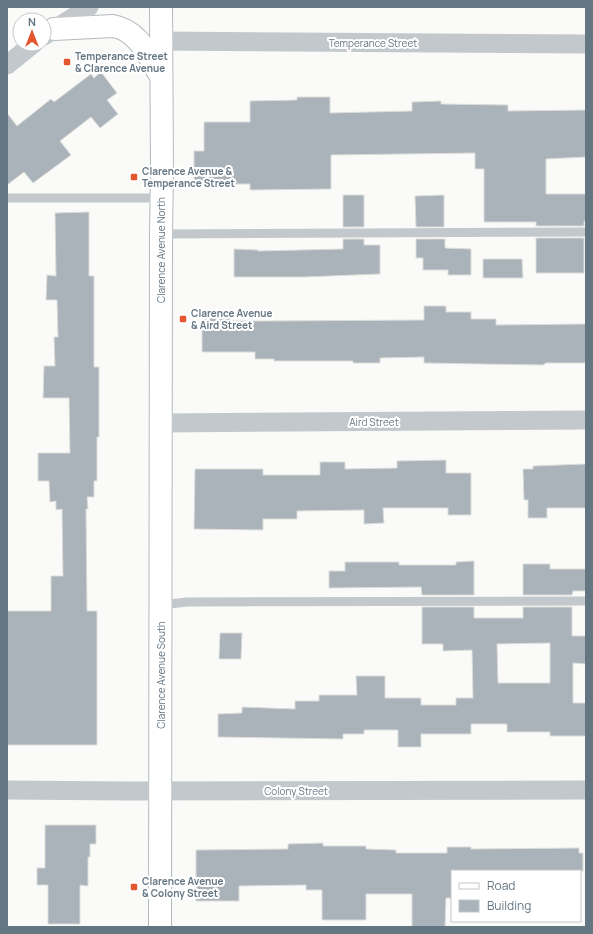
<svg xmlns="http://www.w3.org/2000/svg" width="593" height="934" font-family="Manrope,sans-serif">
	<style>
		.building { fill: #aab3b9; stroke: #dcdcda; fill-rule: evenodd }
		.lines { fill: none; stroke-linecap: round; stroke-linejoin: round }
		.secondary-casing { stroke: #b3babf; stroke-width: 24 }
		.lane { stroke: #c3c8cc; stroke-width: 9 }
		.street { stroke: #c3c8cc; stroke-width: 19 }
		.secondary { stroke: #fff; stroke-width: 22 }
		.poi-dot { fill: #e4572e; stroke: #fff; stroke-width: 1.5 }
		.labels { text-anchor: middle; stroke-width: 4; stroke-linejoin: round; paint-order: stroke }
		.street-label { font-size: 10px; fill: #657683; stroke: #fff }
		.poi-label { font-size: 10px; font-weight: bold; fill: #657683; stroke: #fff; text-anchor: start }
	</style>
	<rect width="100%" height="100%" fill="#fafaf8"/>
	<path class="building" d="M101 72 117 93 107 100 118 114 100 128 91 117 60 141 71 155 33 183 24 172 7 185V113L17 126 51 99 54 102 91 74 94 78Z
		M297 97H330V113L412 111V102L441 101V104L508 105V111L586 110V157L546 159V194H586V221H584V226H536V222H484V169H475V153L331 155V189L250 190V184H194V151H204V122H250V101L297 100Z
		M343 195H364V227H343Z
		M444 195V227H416L415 196Z
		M89 212V276H94V367H99V437H97V481H94V497H87L88 509H86L87 611H97V745H7V611H51V576H63L62 509 56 510V501L50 502 49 481H38V453H70L69 398H43L44 366H55L54 337H58L57 300H46L47 275 56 276 55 213Z
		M536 238H584V273H536Z
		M343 239H364V245H380V274L304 277H234V249L258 250V251L343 249Z
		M416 239H445V248L471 249V275H448V270H423V258H416Z
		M483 259H522L523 278H483Z
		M424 306H446V312H471V319H496V325L586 324V363H546L543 365 424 363V357L380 358V363H353V361H274V359H255V352H202V318H230V321H265L424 320Z
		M446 460V473H471V515H448V508H383L384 523 364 524V510L297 511V519H263V530L194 529 195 469H263V475H320V462H345V469L397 468V461Z
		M586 464V508H547V518H528V500H524L523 469H533V466Z
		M474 561V595H422L421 587 329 588V571H345V562H399V565H456V562Z
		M523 564H550V569H586V591H573L572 595H523Z
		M422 607H474V618H523V607H572V636H586V664L573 663V703H586V736H550V732H507V724H471V734H421V747H398V730H364V734H343V739L218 737V714L242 713V707L295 709V701H319V695H357L356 676H385V698H421V705H456V698H473L472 650 443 651V644H422ZM550 643V683H498L497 644Z
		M220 633H242L241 659H219Z
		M45 825H96V844H90V857H88V886L80 885V924H48V885H37V868H45Z
		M323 843V846H366V849L396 850V853H447V847H471V849L579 848V853H583V871H452V898H446L445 927H412V894H366V920H322V890H306V885L239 886V901H196V850L288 849V844Z"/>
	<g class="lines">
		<defs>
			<path id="secondary" d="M54 29 113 26C138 30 148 55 160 75
				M160 927 161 234 162 171 161 7"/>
		</defs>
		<use href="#secondary" class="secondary-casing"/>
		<path class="lane" d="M7 198H161
			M161 234 586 232
			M161 605 187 602 586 601"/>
		<path class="street" d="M44 36 89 7
			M160 41 586 44
			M7 65 33 44
			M161 423 586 420
			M7 790 128 791 586 790"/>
		<use href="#secondary" class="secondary"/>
	</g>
	<g class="poi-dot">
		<rect x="63" y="58" width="8" height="8" rx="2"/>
		<rect x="130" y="173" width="8" height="8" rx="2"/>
		<rect x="179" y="315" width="8" height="8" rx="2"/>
		<rect x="130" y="883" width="8" height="8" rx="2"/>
	</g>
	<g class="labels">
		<g class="street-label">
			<text x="373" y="47">Temperance Street</text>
			<text transform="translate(161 250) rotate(-90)" y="4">Clarence Avenue North</text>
			<text x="374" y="426">Aird Street</text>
			<text transform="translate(161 675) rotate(-90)" y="4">Clarence Avenue South</text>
			<text x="296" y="795">Colony Street</text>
		</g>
		<g class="poi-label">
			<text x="75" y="60">Temperance Street<tspan x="75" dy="12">&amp; Clarence Avenue</tspan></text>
			<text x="142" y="175">Clarence Avenue &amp;<tspan x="142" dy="12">Temperance Street</tspan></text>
			<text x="191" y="317">Clarence Avenue<tspan x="191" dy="12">&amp; Aird Street</tspan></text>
			<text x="142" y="885">Clarence Avenue<tspan x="142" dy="12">&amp; Colony Street</tspan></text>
		</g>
	</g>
	<rect width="593" height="934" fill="none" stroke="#657683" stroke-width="16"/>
	<rect x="451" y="870" width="130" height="52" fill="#ffffff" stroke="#c1c8cd"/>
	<rect x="459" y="883" width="20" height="6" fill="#ffffff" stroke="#c1c8cd"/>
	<text x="487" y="890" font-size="12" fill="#657683">Road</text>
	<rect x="459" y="900" width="20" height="12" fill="#aab3b9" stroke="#c1c8cd"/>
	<text x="487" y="910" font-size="12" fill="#657683">Building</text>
	<g transform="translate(32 32)"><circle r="19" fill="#ffffff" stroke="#c1c8cd"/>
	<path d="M0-3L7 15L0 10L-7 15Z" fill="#e4572e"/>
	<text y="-6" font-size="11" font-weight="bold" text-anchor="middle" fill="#657683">N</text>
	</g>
</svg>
